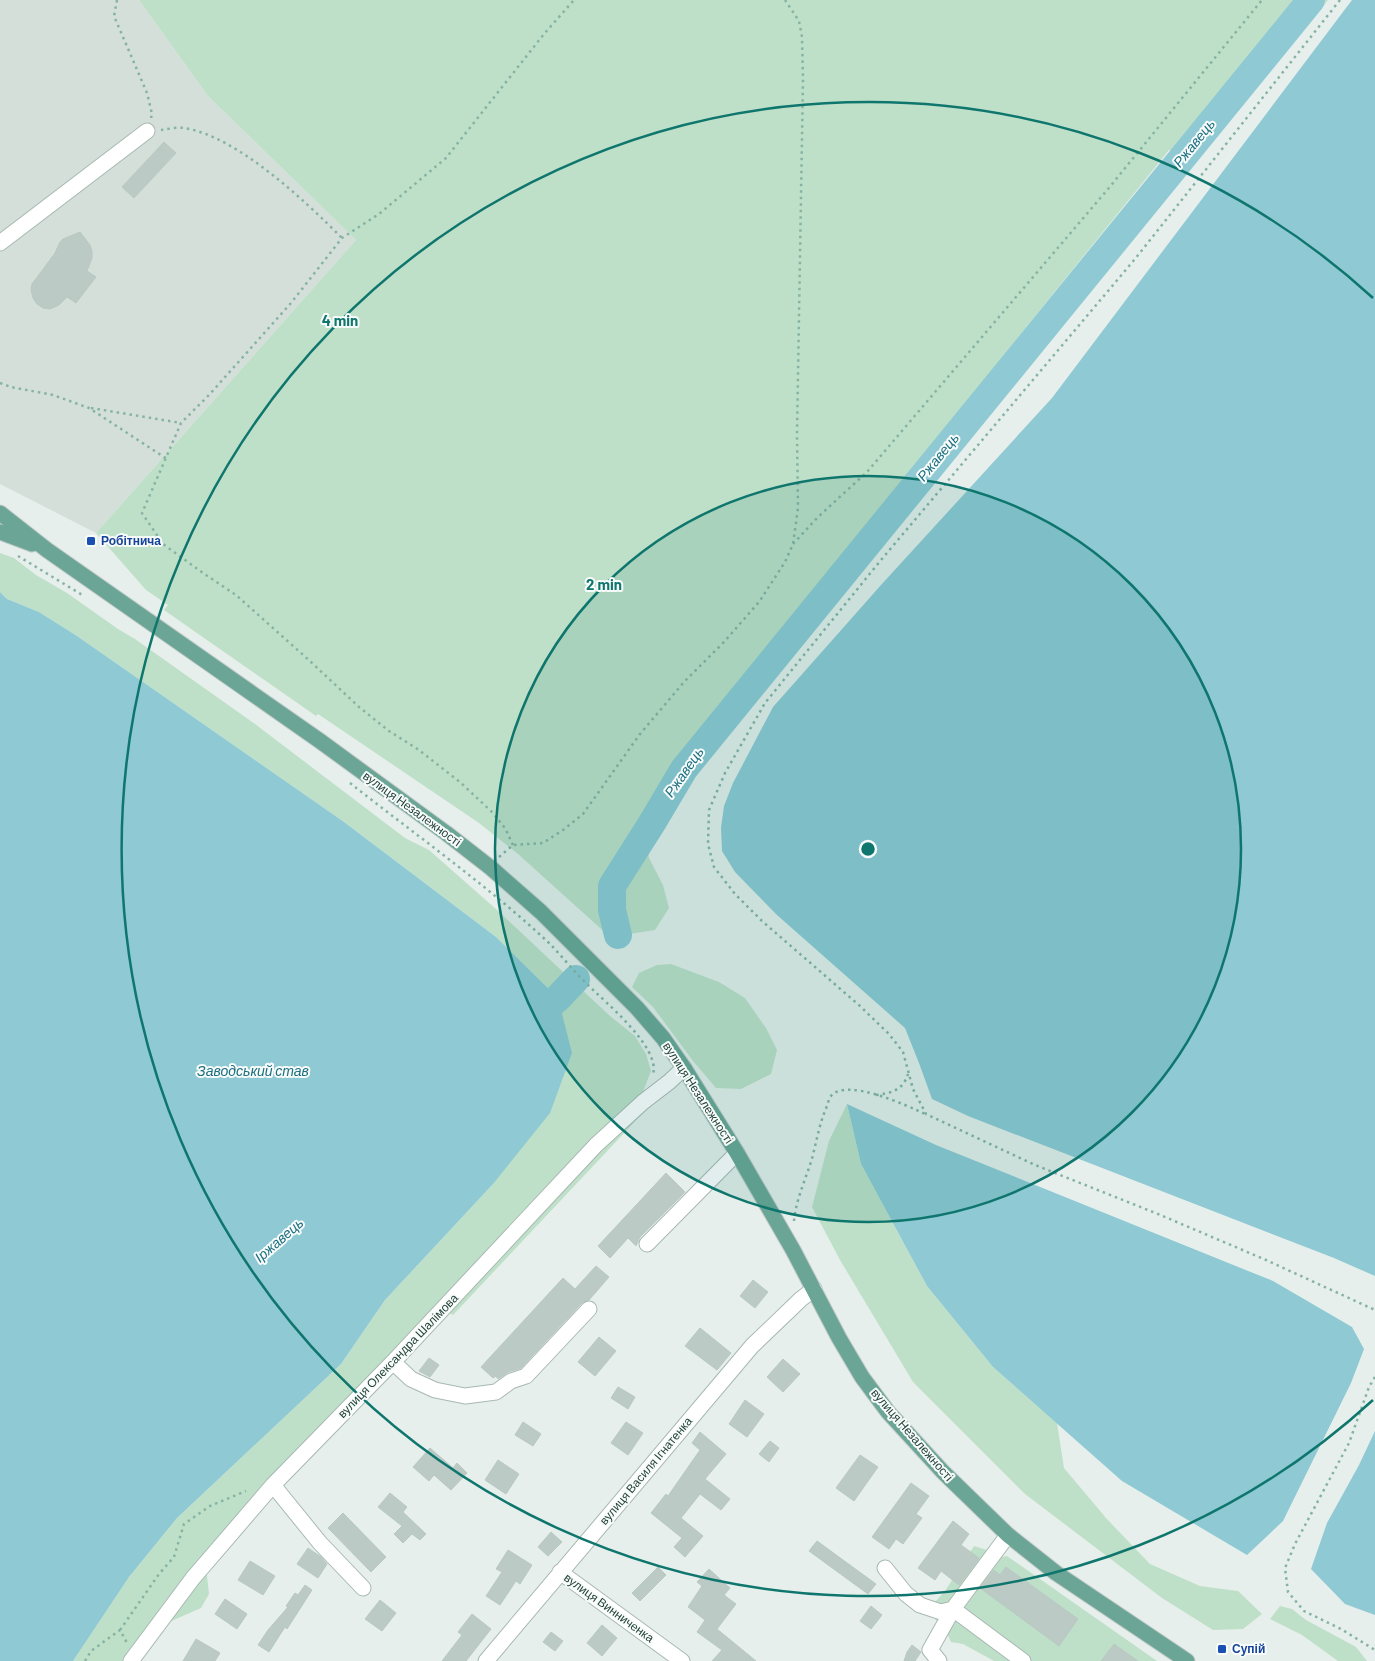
<svg xmlns="http://www.w3.org/2000/svg" width="1375" height="1661" font-family="Barlow,sans-serif">
	<style>
		.built { fill: #d4dfda }
		.green { fill: #bfe0c8 }
		.water { fill: #8ec9d4 }
		.lines { fill: none; stroke-linecap: round; stroke-linejoin: round }
		.river { stroke: #8ec9d4; stroke-width: 28 }
		.building { fill: #bbcac4; stroke: #b8c9c2 }
		.minor-casing { stroke: #a8b8b2; stroke-width: 17 }
		.major-casing { stroke: #c2cac8; stroke-width: 17 }
		.path { stroke: #86b3a5; stroke-width: 2.5; stroke-dasharray: 2.5 4; stroke-linecap: butt }
		.minor { stroke: #fff; stroke-width: 15 }
		.major { stroke: #6aa596; stroke-width: 15 }
		.ring { fill: none; stroke: #0f766e; stroke-width: 2.5 }
		.transit-dot { fill: #1a4fb4; stroke: #f7fbf9; stroke-width: 2 }
		.labels { text-anchor: middle; stroke-width: 4; stroke-linejoin: round; paint-order: stroke }
		.transit-label { font-size: 12px; font-weight: bold; fill: #164399; stroke: #f7fbf9; text-anchor: start }
		.street-label { font-size: 12px; fill: #24423a; stroke: #f7fbf9 }
		.water-label { font-size: 14px; font-style: italic; fill: #1c6f80; stroke: #f7fbf9 }
		.centre { fill: #0f766e; stroke: #f7fbf9; stroke-width: 2.5 }
		.ring-label { font-size: 15px; text-anchor: middle; font-weight: bold; fill: #0f766e; stroke: #f7fbf9; stroke-width: 4; stroke-linejoin: round; paint-order: stroke }
	</style>
	<rect width="100%" height="100%" fill="#e6efeb"/>
	<path class="built" d="M0 0H139L208 96 356 240 96 533 0 484Z"/>
	<path class="green" d="M139 0H1328L1200 155 1169 150 1007 351 712 728 675 788 645 831 649 858 663 885 669 908 655 930 610 937 518 854 479 823 318 714 316 716 164 610 168 605 146 590 96 533 356 240 208 96Z
		M0 553 14 558 36 575 67 593 118 629 135 639 255 724 405 838 429 850 496 909 610 1016 635 1036 646 1054 651 1071 641 1097 642 1114 453 1315 436 1304 206 1567 209 1594 201 1608 167 1623 124 1661H73L129 1577 177 1518 341 1364 385 1300 493 1184 558 998 496 937 344 822 77 636 39 612 7 599 0 592Z
		M671 964 719 982 745 998 766 1028 777 1050 771 1074 741 1089 716 1088 693 1061 653 1007 632 987 639 973 657 965Z
		M847 1104 861 1164 927 1286 993 1367 1057 1423 1064 1468 1106 1518 1150 1564 1200 1586 1238 1591 1262 1614 1243 1629 1213 1630 1162 1598 1025 1494 913 1382 840 1260 812 1207 829 1141Z
		M974 1546 990 1551 996 1558 1007 1556 1157 1661H994L963 1644 951 1642 947 1633 931 1614 935 1602 945 1591Z
		M1280 1606 1292 1609 1306 1620 1356 1647 1367 1661H1338L1302 1635 1270 1619Z"/>
	<path class="water" d="M1352 0H1375V1276L1334 1258 968 1116 932 1099 919 1063 905 1028 777 915 735 872 722 851 721 828 724 806 733 783 773 707 881 585 1052 398Z
		M0 592 7 599 39 612 77 636 344 822 496 937 558 998 572 1053 550 1113 493 1184 385 1300 341 1364 177 1518 129 1577 73 1661H0Z
		M847 1104 936 1145 1273 1281 1352 1327 1364 1349 1351 1383 1283 1521 1247 1555 1122 1481 993 1367 927 1286 861 1164Z
		M1375 1431V1615L1345 1604 1311 1569 1327 1523 1359 1465Z"/>
	<g class="lines">
		<path class="river" d="M618 935 612 910V886L652 823 684 769 1311 0
			M530 1023 558 998 576 979"/>
	</g>
	<path class="building" d="M164 142 176 153 134 198 122 187Z
		M80 232 90 245 92 251V258L87 271 96 277 76 303 67 297 59 305 50 309 43 308 37 304 33 298 31 290 32 284 55 253 60 242 63 239Z
		M666 1173 685 1192 640 1237 636 1246 628 1238 610 1258 598 1246Z
		M596 1266 609 1277 589 1300 582 1303 521 1368 508 1372 498 1379 496 1376 493 1378 481 1367 563 1278 575 1289Z
		M753 1280 768 1292 755 1308 740 1296Z
		M700 1328 731 1353 717 1370 685 1346Z
		M599 1337 616 1351 595 1376 578 1362Z
		M429 1358 439 1365 430 1377 419 1371Z
		M783 1359 800 1374 783 1392 767 1377Z
		M618 1387 635 1397 628 1409 611 1398Z
		M745 1400 764 1414 747 1437 729 1424Z
		M523 1422 541 1434 533 1446 515 1435Z
		M626 1422 643 1433 628 1455 611 1443Z
		M700 1432 726 1454 705 1479 730 1499 721 1510 700 1494 681 1518 703 1536 685 1557 674 1547 682 1538 651 1513 666 1494 668 1496 700 1450 692 1443Z
		M770 1441 779 1448 769 1462 759 1454Z
		M430 1448 453 1468 457 1463 467 1473 451 1490 434 1475 429 1481 413 1467Z
		M860 1455 878 1467 854 1501 836 1488Z
		M498 1460 519 1474 506 1494 485 1480Z
		M911 1483 929 1496 916 1514 922 1518 903 1544 896 1539 889 1549 872 1537Z
		M390 1493 407 1507 403 1512 426 1534 420 1540 412 1534 403 1543 394 1534 402 1526 378 1507Z
		M343 1513 386 1557 371 1572 328 1528Z
		M953 1521 969 1534 961 1545 979 1558 959 1585 941 1571 935 1580 918 1568Z
		M551 1532 562 1542 548 1556 538 1547Z
		M817 1541 876 1584 868 1594 809 1551Z
		M308 1548 321 1557 327 1564 318 1578 297 1564Z
		M508 1550 532 1565 520 1584 516 1581 500 1605 486 1596 502 1572 496 1569Z
		M250 1561 275 1576 263 1595 238 1580Z
		M658 1567 666 1575 640 1601 632 1593Z
		M1006 1567 1078 1619 1059 1646 980 1588 994 1570 1000 1575Z
		M709 1569 730 1588 724 1595 736 1604 717 1629 756 1661H712L722 1650 697 1632 705 1620 688 1607 702 1586 697 1582Z
		M305 1585 312 1590 287 1629 285 1627 269 1652 258 1645 268 1630 288 1607 286 1606 295 1593 298 1595Z
		M225 1599 247 1614 237 1629 215 1614Z
		M380 1600 396 1613 382 1631 365 1619Z
		M871 1606 882 1615 871 1629 860 1621Z
		M472 1614 491 1629 466 1661H442L462 1635 458 1632Z
		M602 1625 617 1638 602 1656 587 1643Z
		M551 1632 563 1641 555 1651 543 1642Z
		M196 1639 220 1653 215 1661H183Z
		M1114 1644 1138 1661H1101Z
		M912 1645 921 1652 915 1661H904L907 1652Z"/>
	<g class="lines">
		<defs>
			<path id="minor" d="M0 243 147 131
				M647 1244 737 1153
				M393 1362 411 1379 435 1390 465 1396 496 1392 511 1381 526 1376 589 1309
				M273 1485 320 1543 363 1588
				M1008 1535 953 1609 1023 1661
				M885 1568 906 1594 920 1605 941 1612 953 1609 930 1650 939 1661
				M560 1572 682 1661
				M131 1661 193 1578 273 1485 393 1362 596 1145 643 1102 669 1082 684 1068
				M486 1661 752 1346 801 1299 814 1289"/>
			<path id="major" d="M0 513 47 550 320 741 446 833 491 868 541 912 637 1008 663 1038 684 1068 737 1153 793 1250 839 1338 862 1377 888 1412 943 1472 1008 1535 1056 1573 1187 1661
				M0 532 32 544"/>
		</defs>
		<use href="#minor" class="minor-casing"/>
		<use href="#major" class="major-casing"/>
		<path class="path" d="M117 0 114 16 147 93 152 114 151 118
			M1340 0 1135 259 881 560 765 703 725 773 709 810 708 844 714 867 735 894 762 921 860 1006 889 1034 903 1052 913 1089 926 1114 1035 1165 1158 1214 1266 1260 1375 1310
			M161 130C168 129 177 127 184 128 237 136 305 201 342 238
			M0 383 11 387 53 395 89 408 167 459
			M91 408 181 423
			M793 544 818 517 867 472 1108 189 1262 0
			M18 556 84 596
			M350 783C417 836 487 885 549 943 562 956 574 972 588 985 605 1002 661 1048 653 1074
			M513 845 505 828 492 812 461 783 419 750 389 731 359 707 311 662 236 595 203 573 163 544 142 513 181 423 209 395 291 303 342 238 379 214 446 158 544 34 574 0
			M499 857 513 845 543 843 563 830 583 814 640 734 684 682 724 642 759 602 785 562 793 544 798 508 797 434 803 79 802 37 799 21 785 0
			M876 1095C892 1093 903 1090 908 1074
			M794 1221C796 1198 807 1177 813 1155 817 1138 820 1122 827 1106 828 1103 829 1098 831 1096 846 1077 908 1106 925 1114
			M1375 1377 1369 1387 1349 1443 1295 1544 1285 1568 1288 1592 1304 1611 1341 1629 1375 1650
			M120 1630 159 1574 174 1557 184 1524 210 1506 246 1491
			M85 1661 91 1651 120 1630 127 1643"/>
		<use href="#minor" class="minor"/>
		<use href="#major" class="major"/>
	</g>
	<circle cx="868" cy="849" r="373" fill="#0f766e" fill-opacity=".12"/>
	<g class="ring">
		<circle cx="868" cy="849" r="373"/>
		<path d="M1373 1400A747 747 0 1 1 1373 298"/>
	</g>
	<g class="transit-dot">
		<rect x="86" y="536" width="10" height="10" rx="2.5"/>
		<rect x="1217" y="1644" width="10" height="10" rx="2.5"/>
	</g>
	<g class="labels">
		<g class="transit-label">
			<text x="101" y="545">Робітнича</text>
			<text x="1232" y="1653">Супій</text>
		</g>
		<g class="street-label">
			<text transform="translate(412 809) rotate(36)" y="4">вулиця Незалежності</text>
			<text transform="translate(698 1093) rotate(57)" y="4">вулиця Незалежності</text>
			<text transform="translate(398 1356) rotate(-46)" y="4">вулиця Олександра Шалімова</text>
			<text transform="translate(912 1435) rotate(49)" y="4">вулиця Незалежності</text>
			<text transform="translate(646 1471) rotate(-50)" y="4">вулиця Василя Ігнатенка</text>
			<text transform="translate(609 1608) rotate(36)" y="4">вулиця Винниченка</text>
		</g>
		<g class="water-label">
			<text transform="translate(1194 143) rotate(-51)" y="5">Ржавець</text>
			<text transform="translate(938 457) rotate(-51)" y="5">Ржавець</text>
			<text transform="translate(684 772) rotate(-55)" y="5">Ржавець</text>
			<text x="253" y="1076">Заводський став</text>
			<text transform="translate(279 1240) rotate(-41)" y="5">Іржавець</text>
		</g>
	</g>
	<circle cx="868" cy="849" r="8" class="centre"/>
	<g class="ring-label">
		<text x="340" y="326">4 min</text>
		<text x="604" y="590">2 min</text>
	</g>
</svg>
